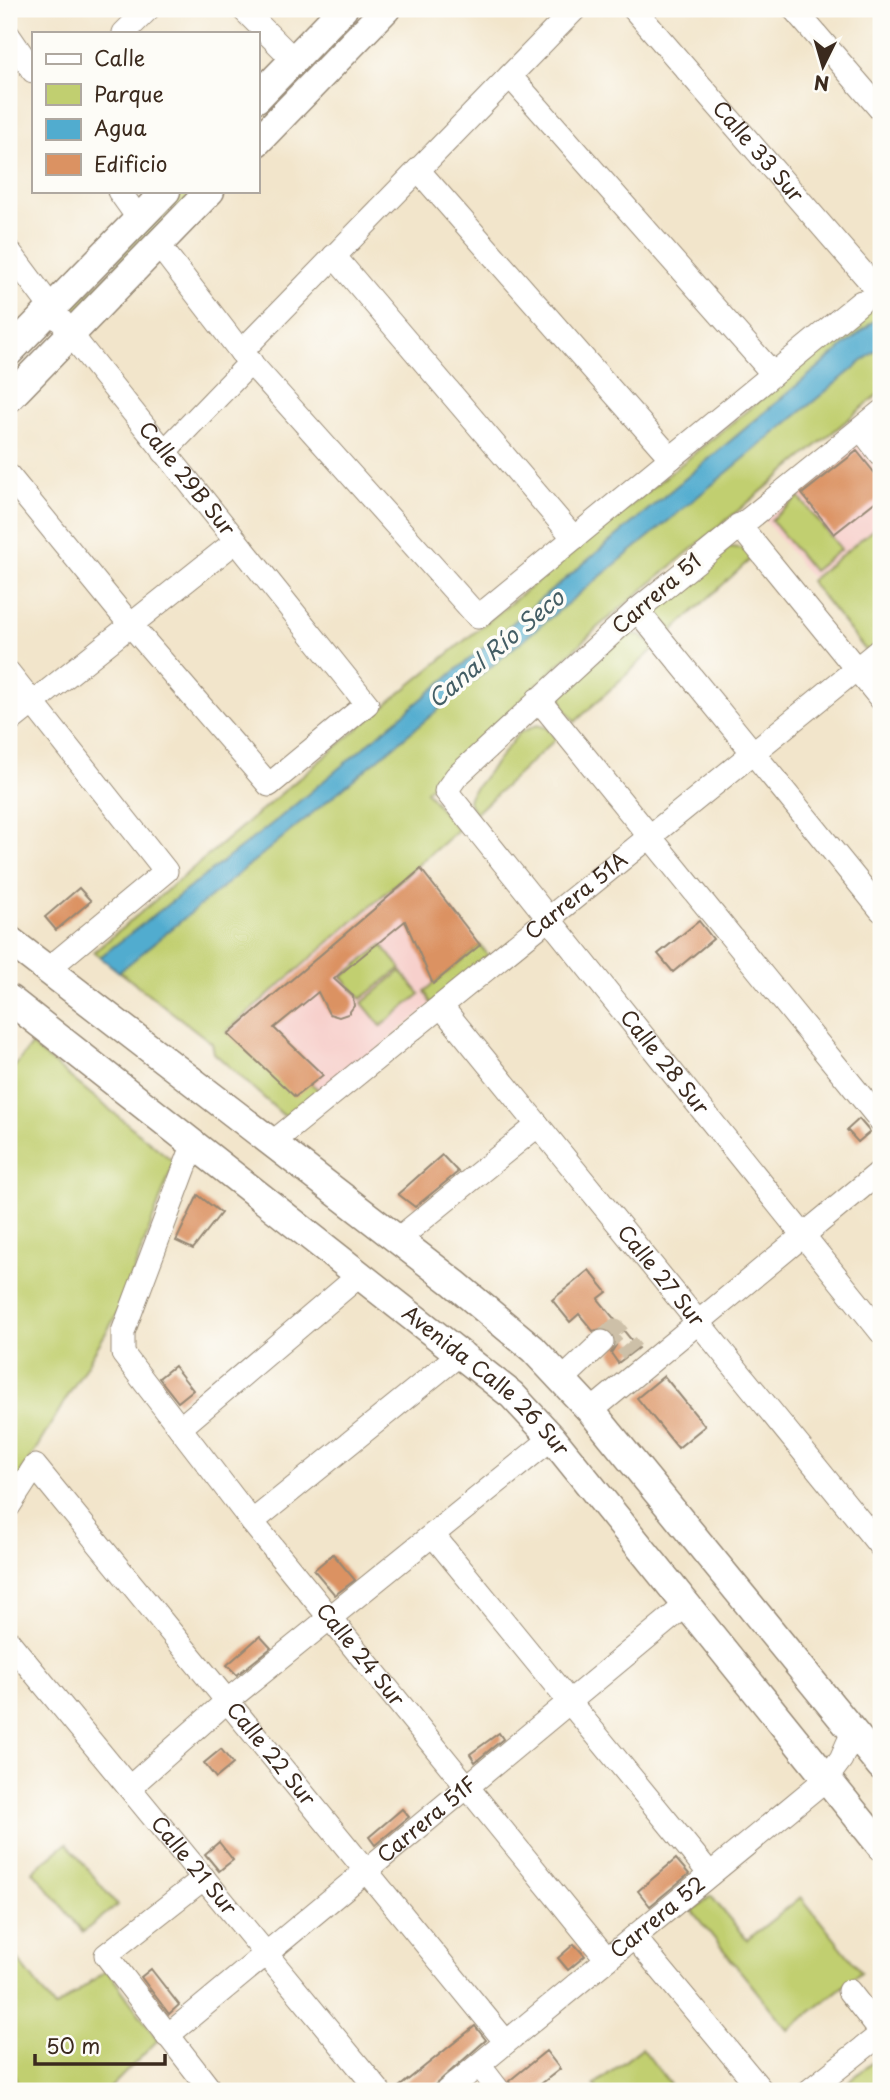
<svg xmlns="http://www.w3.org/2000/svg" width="890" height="2100" font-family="'Playpen Sans',sans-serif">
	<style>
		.built { fill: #f7d0cc }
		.green { fill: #c1cf70; stroke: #7e7c47; stroke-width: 2 }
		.water { fill: #51accf; stroke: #466b76; stroke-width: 2 }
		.building { fill: #db9262 }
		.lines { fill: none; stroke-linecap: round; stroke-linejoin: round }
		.minor-tunnel { stroke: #cdc0a8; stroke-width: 23; stroke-dasharray: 23 11; stroke-linecap: butt }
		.minor-casing { stroke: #968874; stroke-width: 25 }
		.major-casing { stroke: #968874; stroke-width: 31 }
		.minor { stroke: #fff; stroke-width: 23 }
		.major { stroke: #fff; stroke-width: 28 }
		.labels { text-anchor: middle; stroke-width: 7; stroke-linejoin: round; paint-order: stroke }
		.street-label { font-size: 21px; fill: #3b2a1e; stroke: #fdfcf7 }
		.water-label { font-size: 23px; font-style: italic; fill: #445e65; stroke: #fdfcf7 }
	</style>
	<rect width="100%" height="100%" fill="#fdfcf7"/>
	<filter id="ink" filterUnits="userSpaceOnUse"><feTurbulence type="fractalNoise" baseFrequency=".0143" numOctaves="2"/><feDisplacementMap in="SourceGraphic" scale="14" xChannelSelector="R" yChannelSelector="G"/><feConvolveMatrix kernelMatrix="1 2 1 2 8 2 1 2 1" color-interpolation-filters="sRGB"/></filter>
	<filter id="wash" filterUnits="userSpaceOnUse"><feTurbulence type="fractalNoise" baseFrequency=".00686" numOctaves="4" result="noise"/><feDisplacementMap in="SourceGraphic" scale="28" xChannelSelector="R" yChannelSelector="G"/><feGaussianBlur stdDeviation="1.57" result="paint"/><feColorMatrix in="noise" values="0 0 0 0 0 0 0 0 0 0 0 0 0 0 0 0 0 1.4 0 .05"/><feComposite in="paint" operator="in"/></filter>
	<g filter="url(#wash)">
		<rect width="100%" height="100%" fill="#f2e5cb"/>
		<path class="built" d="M857 445 881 475V522L811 578 764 519Z
			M417 864 489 956 296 1117 283 1115 214 1053 213 1043Z"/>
		<path class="green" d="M176 191H201L78 314 73 308 112 270 142 225Z
			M873 308 881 318V392L598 627 426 791 458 830 226 1032 312 1084 323 1094 296 1117 283 1115 214 1053 212 1043 94 952 394 698Z
			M799 497 841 549 813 571 771 520Z
			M881 523V641L867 652 810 581Z
			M730 547 748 549 754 556 668 635 660 623 659 606Z
			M625 634 641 635 655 648 575 722 564 708 561 694Z
			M537 725 547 728 556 739 475 814 468 800 470 795 519 733Z
			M382 945 401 968 361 999 342 977Z
			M480 945 489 956 431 1004 425 991Z
			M401 971 420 994 381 1026 362 1003Z
			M31 1045 174 1162 119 1311 9 1494V1074Z
			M67 1843 117 1905 83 1932 33 1871Z
			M711 1896 747 1940 801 1897 861 1972 788 2030 692 1911Z
			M9 1948 55 2008 107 1970 158 2040 107 2091H20L9 2061Z
			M642 2048 675 2091H599L594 2085Z
			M881 2055V2091H837Z"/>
		<path class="water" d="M881 315V346L119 972 100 957 278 819Z"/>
		<g id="blocks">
			<path class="building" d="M857 451 881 481V497L834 534 802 494Z
				M421 869 480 945 433 984 405 921 334 979 353 996 354 1006 348 1014 339 1017 329 1014 318 992 274 1028 323 1075 295 1097 228 1034Z
				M79 888 91 901 56 930 45 917Z
				M699 921 713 939 673 972 658 954Z
				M859 1119 870 1132 858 1142 847 1130Z
				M442 1155 458 1172 415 1207 398 1194Z
				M198 1195 221 1213 193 1249 176 1241Z
				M589 1270 607 1292 598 1299 638 1348 618 1363 611 1353 616 1345 612 1332 605 1328 593 1331 579 1314 570 1322 552 1300Z
				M174 1366 193 1390 178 1402 159 1378Z
				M664 1376 705 1426 678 1448 637 1398Z
				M333 1554 355 1580 335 1595 314 1570Z
				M260 1636 271 1648 237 1675 227 1665Z
				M499 1733 503 1739 475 1762 470 1754Z
				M221 1749 233 1764 216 1778 204 1763Z
				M402 1809 409 1817 375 1845 369 1837Z
				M219 1842 233 1860 219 1871 205 1854Z
				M676 1859 689 1874 650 1906 638 1891Z
				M574 1944 585 1956 568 1970 558 1958Z
				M151 1969 179 2005 169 2014 141 1977Z
				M475 2026 486 2040 428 2091H394Z
				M546 2051 560 2069 532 2091H513L509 2081Z"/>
		</g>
	</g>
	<g filter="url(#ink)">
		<use href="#blocks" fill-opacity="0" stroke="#968874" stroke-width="2"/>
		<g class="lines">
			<path class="minor-tunnel" d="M602 1342 615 1331 632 1352"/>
			<defs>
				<g id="minor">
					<path d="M243 9 289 55"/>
					<path id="s1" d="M634 9 881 294"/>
					<path d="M794 9 881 110"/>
					<path d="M124 33 148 9"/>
					<path d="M9 36 33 71"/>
					<path d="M510 76 773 374"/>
					<path d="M418 170 671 458"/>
					<path d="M119 191 139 219"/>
					<path d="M158 244 241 352 478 617 861 302"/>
					<path id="s2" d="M9 251 80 346 367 704 269 785 129 623 9 476"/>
					<path d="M334 256 574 538"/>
					<path d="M241 352 575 9"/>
					<path id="s3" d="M881 412 637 610 456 777 446 791 881 1332"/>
					<path d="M861 429 881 455"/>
					<path d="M164 452 251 362"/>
					<path d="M739 525 881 699"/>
					<path d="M637 610 881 910"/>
					<path d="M9 673 166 871 47 970"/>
					<path d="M538 699 881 1121"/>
					<path d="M9 722 236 541"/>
					<path id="s4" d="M441 1006 881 1547"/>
					<path id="s5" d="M194 1143 123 1332V1354L252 1522 607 1959"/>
					<path id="s6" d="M272 1143 881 649"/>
					<path d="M397 1240 538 1125"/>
					<path d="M562 1380 602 1342"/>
					<path d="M591 1411 881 1171"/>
					<path d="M180 1428 361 1274"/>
					<path id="s7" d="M9 1506 35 1466 506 2042"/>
					<path d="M252 1522 462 1352"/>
					<path d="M433 1535 710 1874"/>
					<path id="s8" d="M9 1642 379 2091"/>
					<path d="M130 1787 227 1701 552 1438"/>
					<path d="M204 1878 106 1955 211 2091"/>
					<path d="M634 1937 762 2091"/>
					<path d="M849 1991 881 2032"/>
					<path id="s9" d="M167 2036 686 1605"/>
					<path d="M479 2065 499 2091"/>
					<path id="s10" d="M447 2091 826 1779 841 1759 853 1732"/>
					<path d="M809 2091 881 2034"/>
				</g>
				<g id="major">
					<path d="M257 98 343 9"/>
					<path d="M257 142 386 9"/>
					<path d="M9 352 166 191"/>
					<path d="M9 398 210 191"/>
					<path d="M9 940 454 1283 533 1349 591 1411 881 1766"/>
					<path id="s11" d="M9 999 512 1395 552 1438 881 1846"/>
				</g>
			</defs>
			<use href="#minor" class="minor-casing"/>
			<use href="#major" class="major-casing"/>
			<use href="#minor" class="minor"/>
			<use href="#major" class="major"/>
		</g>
	</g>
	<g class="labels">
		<g class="street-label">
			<text dy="7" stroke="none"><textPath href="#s1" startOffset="189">Calle 33 Sur</textPath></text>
			<text dy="7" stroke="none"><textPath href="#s2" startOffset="289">Calle 29B Sur</textPath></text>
			<text transform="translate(657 594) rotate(-41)" y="7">Carrera 51</text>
			<text dy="7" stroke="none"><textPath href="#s6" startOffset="392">Carrera 51A</textPath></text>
			<text dy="7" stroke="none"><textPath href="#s3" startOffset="926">Calle 28 Sur</textPath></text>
			<text dy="7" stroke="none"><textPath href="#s4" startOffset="348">Calle 27 Sur</textPath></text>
			<text dy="7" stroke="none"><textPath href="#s11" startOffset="611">Avenida Calle 26 Sur</textPath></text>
			<text dy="7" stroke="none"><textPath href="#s5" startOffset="607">Calle 24 Sur</textPath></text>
			<text dy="7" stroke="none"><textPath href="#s7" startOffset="420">Calle 22 Sur</textPath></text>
			<text dy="7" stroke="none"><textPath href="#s9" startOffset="338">Carrera 51F</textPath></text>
			<text dy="7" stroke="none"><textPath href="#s8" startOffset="290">Calle 21 Sur</textPath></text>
			<text dy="7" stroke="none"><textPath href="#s10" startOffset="273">Carrera 52</textPath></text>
		</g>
		<g class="water-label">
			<text transform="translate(496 649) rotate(-40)" y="8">Canal Río Seco</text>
		</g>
	</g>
	<rect width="890" height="2100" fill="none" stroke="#fdfcf7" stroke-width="35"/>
	<rect x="32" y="32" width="228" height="161" fill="#fdfcf7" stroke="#afa8a0" stroke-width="2"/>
	<rect x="46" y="54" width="35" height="10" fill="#ffffff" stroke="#afa8a0" stroke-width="2"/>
	<text x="94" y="66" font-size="21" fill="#3b2a1e">Calle</text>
	<rect x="46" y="84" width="35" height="21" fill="#c1cf70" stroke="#afa8a0" stroke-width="2"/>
	<text x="94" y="102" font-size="21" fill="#3b2a1e">Parque</text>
	<rect x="46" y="119" width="35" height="21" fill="#51accf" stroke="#afa8a0" stroke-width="2"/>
	<text x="94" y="136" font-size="21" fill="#3b2a1e">Agua</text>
	<rect x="46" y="154" width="35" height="21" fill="#db9262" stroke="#afa8a0" stroke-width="2"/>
	<text x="94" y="172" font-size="21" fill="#3b2a1e">Edificio</text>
	<g transform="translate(823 66) rotate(185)" stroke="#fdfcf7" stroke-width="5" paint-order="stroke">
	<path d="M0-5L12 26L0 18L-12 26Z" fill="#3b2a1e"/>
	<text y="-10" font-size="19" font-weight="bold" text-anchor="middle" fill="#3b2a1e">N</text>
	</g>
	<path d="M35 2054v10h130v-10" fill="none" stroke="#3b2a1e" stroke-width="3.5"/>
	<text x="46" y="2054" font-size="21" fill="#3b2a1e" stroke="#fdfcf7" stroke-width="5" paint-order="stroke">50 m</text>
</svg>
